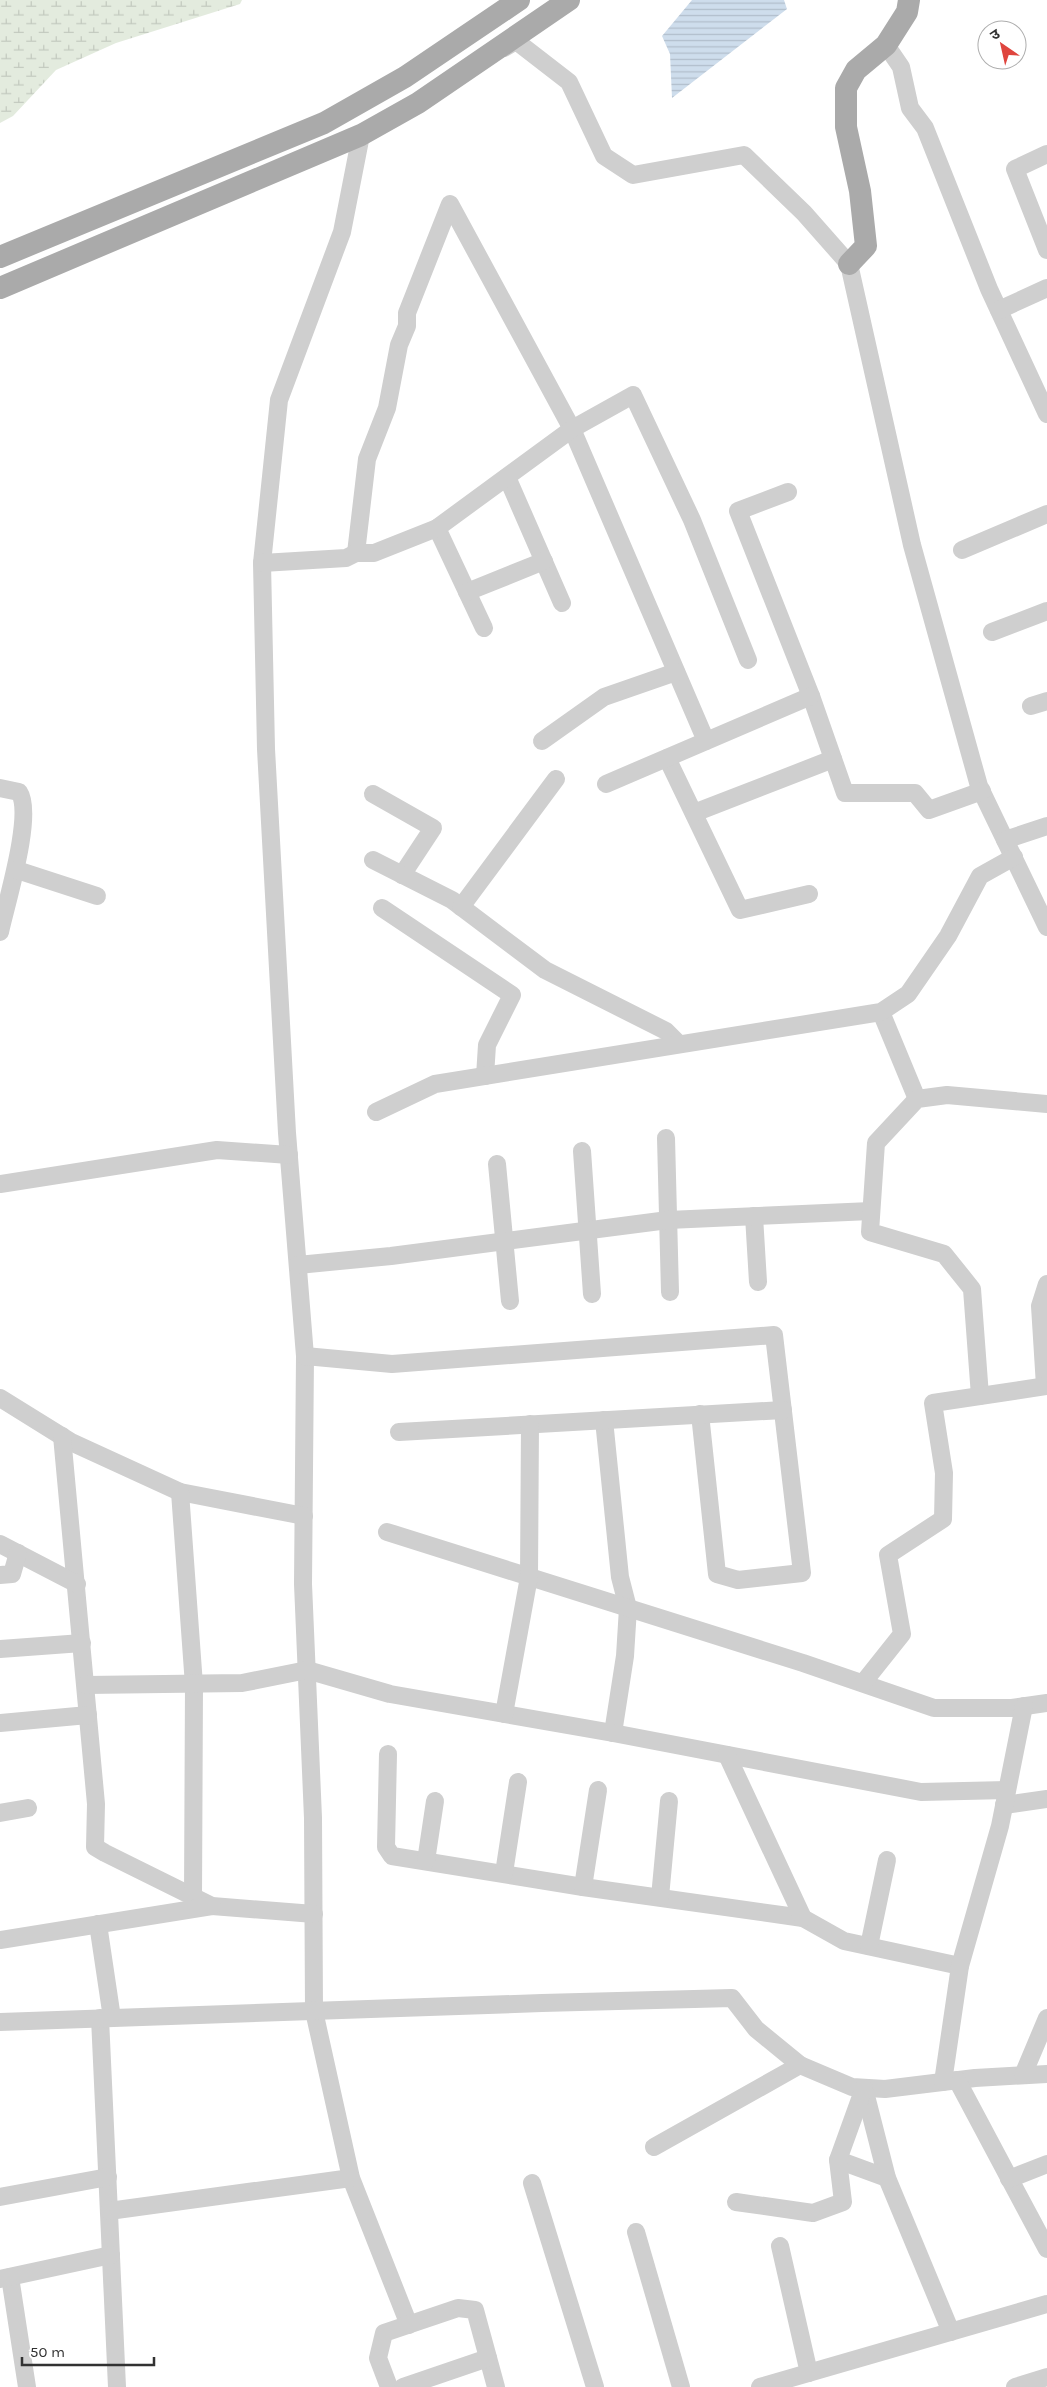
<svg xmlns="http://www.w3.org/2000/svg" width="1047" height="2387" font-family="Karla,'Noto Sans Devanagari',sans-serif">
<defs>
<pattern id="wetland-marsh" width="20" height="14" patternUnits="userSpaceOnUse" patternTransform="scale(1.25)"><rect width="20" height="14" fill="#e3ebde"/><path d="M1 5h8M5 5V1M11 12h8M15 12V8" fill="none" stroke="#c3cabf"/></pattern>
<pattern id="water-rules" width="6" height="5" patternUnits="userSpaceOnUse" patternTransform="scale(1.25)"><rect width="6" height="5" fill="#ceddec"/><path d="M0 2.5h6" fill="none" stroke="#b1becb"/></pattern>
</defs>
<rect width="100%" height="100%" fill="#fff"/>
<!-- wetland -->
<path fill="url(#wetland-marsh)" d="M0,0h242l-2,4 -124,39 -60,27 -43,46 -13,7z"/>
<!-- water -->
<path fill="url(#water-rules)" d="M692,0h92l3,9 -115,89 -2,-44 -8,-18z"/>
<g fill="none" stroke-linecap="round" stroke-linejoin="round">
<!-- minor -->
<g stroke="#cfcfcf" stroke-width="18">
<path d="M886,45l15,22 9,41 15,20 64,161 58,125"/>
<path d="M504,48l12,-7 53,41 35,74 29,19 111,-20 60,58 45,51 63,281 67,241 68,141"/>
<path d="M361,135l-19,97 -63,168 -17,163 4,186 21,384 18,223 -2,228 10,234 1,193 37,167 58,147"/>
<path d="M1047,154l-32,15 32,81"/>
<path d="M999,310l48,-22"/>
<path d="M507,477l55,126"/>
<path d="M788,492l-50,19 73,185 34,97h70l14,17 53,-19"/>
<path d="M437,528l47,100"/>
<path d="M962,550l85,-36"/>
<path d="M356,553l11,-94 20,-51 12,-63 8,-19v-13l43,-109 122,225 134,312"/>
<path d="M262,563l84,-5 10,-5h18l63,-25 135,-99 61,-34 59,125 56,140"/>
<path d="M467,592l77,-31"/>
<path d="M992,632l55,-21"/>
<path d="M1031,706l16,-5"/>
<path d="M542,741l62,-44 72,-25"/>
<path d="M667,758l73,152 69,-16"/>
<path d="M606,784l205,-88"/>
<path d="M0,788l19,4c15,22 -13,112 -19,140"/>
<path d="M373,794l60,34 -31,47"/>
<path d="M694,813l139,-54"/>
<path d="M1005,840l42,-14"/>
<path d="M373,860l79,40 93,70 121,61 13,13"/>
<path d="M17,870l80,26"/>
<path d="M461,907l95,-128"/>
<path d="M382,908l130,87 -25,50 -2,31"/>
<path d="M881,1012l36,87"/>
<path d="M376,1112l59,-28 446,-72 27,-18 40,-58 32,-60 34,-19"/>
<path d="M666,1138l4,154"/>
<path d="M582,1151l10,143"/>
<path d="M497,1164l13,137"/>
<path d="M0,1184l217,-34 72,5"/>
<path d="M754,1216l4,66"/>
<path d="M298,1265l93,-9 277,-36 203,-9"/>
<path d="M305,1356l87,8 382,-29 28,238 -64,7 -21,-6 -17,-160"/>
<path d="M1045,1386l-5,-80 7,-22"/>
<path d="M980,1396l-8,-107 -28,-35 -74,-22 6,-89 41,-44 30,-4 100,9"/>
<path d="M0,1398l71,44 109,50 124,24"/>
<path d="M604,1420l16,157 8,31 -3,48 -12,77"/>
<path d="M399,1432l384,-22"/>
<path d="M62,1436l34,368 -1,43 10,6 107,53 102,8"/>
<path d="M180,1492l14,193 -1,212"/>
<path d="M387,1532l416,131 131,45h78l35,-5"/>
<path d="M0,1544l77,40"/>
<path d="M0,1575l12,-1 6,-21"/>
<path d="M0,1649l82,-6"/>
<path d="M863,1683l39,-49 -14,-79 55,-36 1,-46 -11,-70 114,-17"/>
<path d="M86,1685l156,-2 65,-13 83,24 223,39 308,59 86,-2"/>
<path d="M504,1714l25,-137 1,-153"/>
<path d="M0,1723l88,-8"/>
<path d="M388,1754l-2,93 6,9 191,31 220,31 41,23 116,25"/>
<path d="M727,1755l76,163"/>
<path d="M1004,1805l43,-6"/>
<path d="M0,1813l28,-5"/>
<path d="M426,1861l9,-60"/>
<path d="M504,1873l14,-91"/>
<path d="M583,1887l15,-97"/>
<path d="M660,1897l9,-96"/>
<path d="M98,1924l14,94"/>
<path d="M0,1940l212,-34"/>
<path d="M869,1946l18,-86"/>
<path d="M100,2018l17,369"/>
<path d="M0,2022l542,-19 190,-5 24,31 44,36 52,22 33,2 90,-11 72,-4"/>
<path d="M1023,2075l24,-57"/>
<path d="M957,2080l90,169"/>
<path d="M943,2082l17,-116 40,-140 24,-120"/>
<path d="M864,2088l23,90 64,154"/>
<path d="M654,2147l146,-82"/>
<path d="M838,2160l49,18"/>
<path d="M1009,2179l38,-15"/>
<path d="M532,2183l63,204"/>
<path d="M0,2197l108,-20"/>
<path d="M736,2202l77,11 30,-11 -5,-42 26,-72"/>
<path d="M109,2211l242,-33"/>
<path d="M636,2232l45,155"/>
<path d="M780,2246l29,127"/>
<path d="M10,2277l17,110"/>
<path d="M0,2279l111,-24"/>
<path d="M389,2387l-11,-29 6,-25 74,-25 17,2 21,77"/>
<path d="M403,2387l85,-29"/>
<path d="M760,2387l287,-83"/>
<path d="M1015,2387l32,-10"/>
</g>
<!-- major -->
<g stroke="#aaa" stroke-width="22">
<path d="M0,257l324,-134 81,-46 114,-77"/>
<path d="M849,264l17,-18 -6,-55 -14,-64v-39l10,-18 30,-25 21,-33 2,-12"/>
<path d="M0,288l361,-153 57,-32 151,-103"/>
</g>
</g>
<!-- north arrow -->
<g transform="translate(1002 45) rotate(326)"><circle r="24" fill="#ffffff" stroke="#adadad"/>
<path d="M0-4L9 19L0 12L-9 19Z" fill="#df453e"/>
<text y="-8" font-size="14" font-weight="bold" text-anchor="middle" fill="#323232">उ</text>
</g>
<!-- scale -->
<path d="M22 2357v8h132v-8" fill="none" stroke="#323232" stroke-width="2.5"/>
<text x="30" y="2357" font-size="15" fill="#323232" stroke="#ffffff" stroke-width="4" paint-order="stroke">50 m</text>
</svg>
